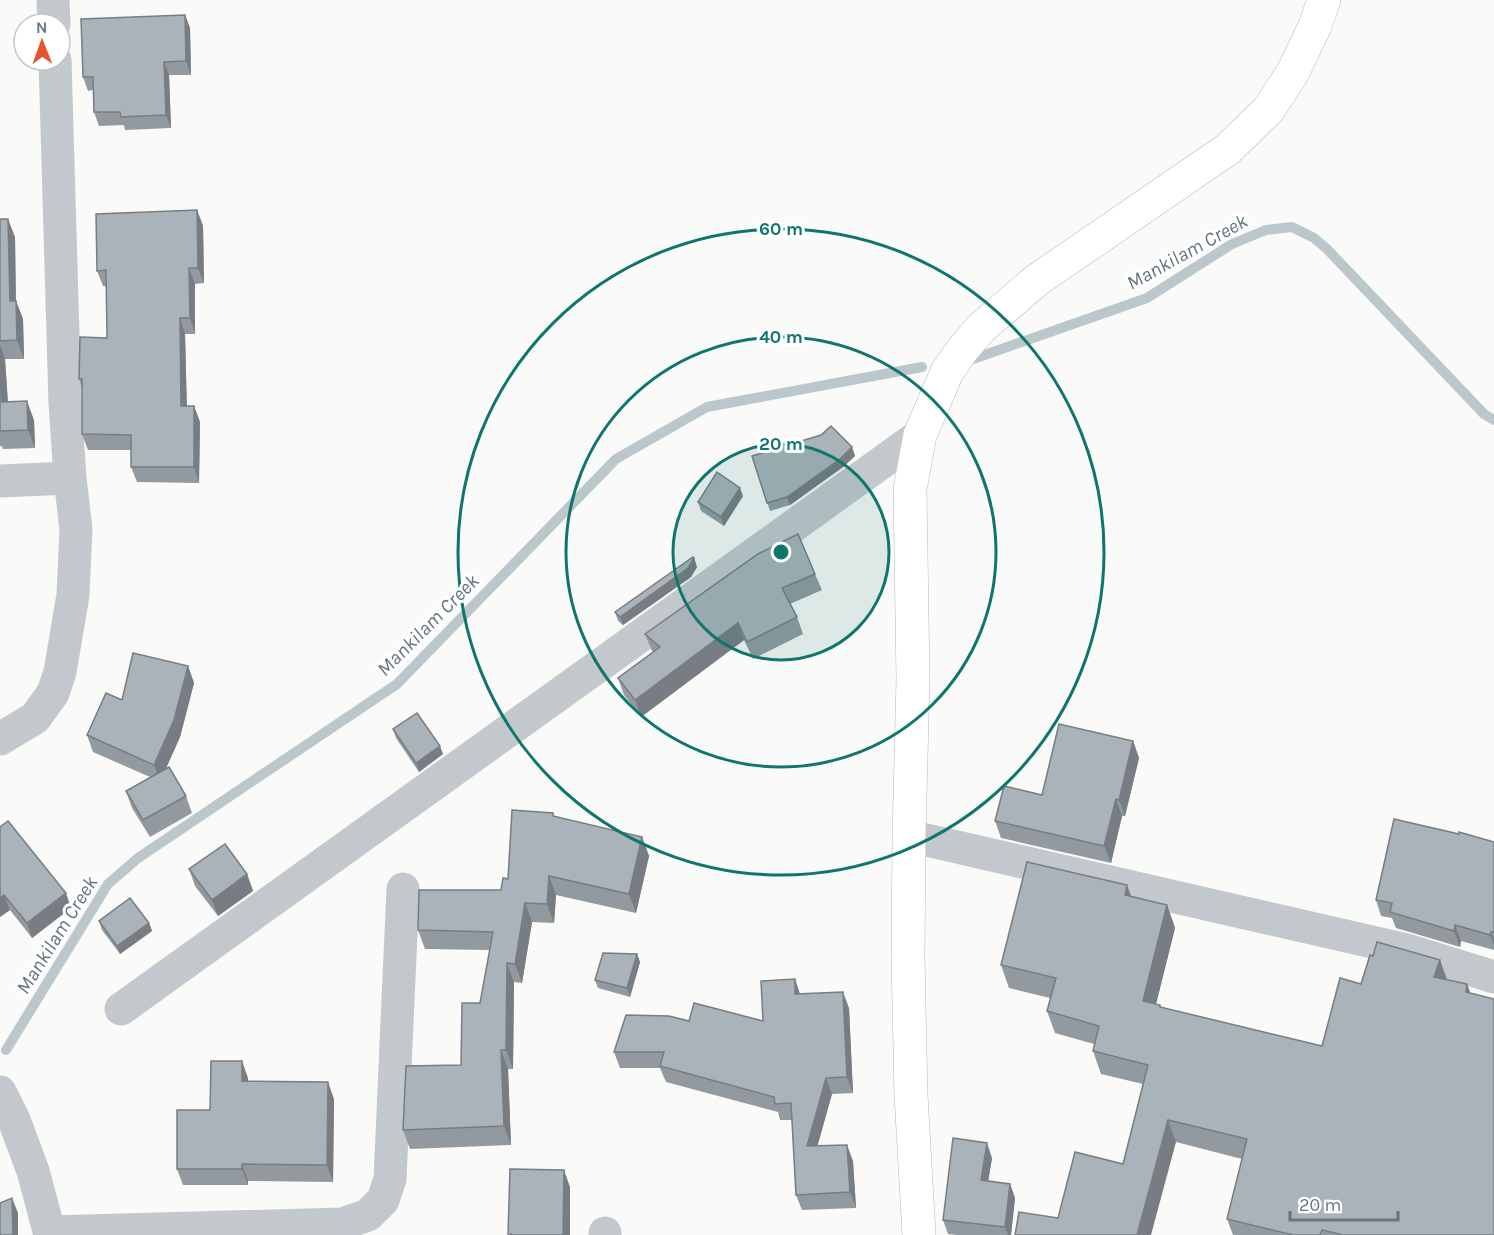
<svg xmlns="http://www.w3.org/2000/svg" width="1494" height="1235" font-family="Karla,sans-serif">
<rect width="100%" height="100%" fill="#fafaf8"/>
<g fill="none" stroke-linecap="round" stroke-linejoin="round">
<!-- stream -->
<g stroke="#bbc7cb" stroke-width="10">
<path d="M973,359l174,-61 85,-54 34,-14 26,-3 22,11 13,11 157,165 10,6"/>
<path d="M6,1050l102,-166 30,-26 259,-174 219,-225 91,-52 215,-40"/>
</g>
<!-- secondary casing -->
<g stroke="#b3babf" stroke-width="34">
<path id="secondary" d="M919,1235l-8,-140 -3,-138 1,-121 4,-157 -3,-190 10,-54 27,-63 16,-23 18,-21 56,-48 191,-131 41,-40 24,-37 22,-46 9,-26"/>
</g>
<!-- street -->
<g stroke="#c3c8cc" stroke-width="33">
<path d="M53,0l1,24"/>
<path d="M0,481l70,-3"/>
<path d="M0,739l35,-21 18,-25 7,-21 13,-77 3,-66 -6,-51 -5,-75 -10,-343"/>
<path d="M909,836l498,114 87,27"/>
<path d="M121,1009l799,-574"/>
<path d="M0,1092l14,28 19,51 17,64"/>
<path d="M50,1232l292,-8 26,-9 15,-15 7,-21 13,-290"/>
<path d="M605,1233v2"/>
</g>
<!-- secondary -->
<use href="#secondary" stroke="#fff" stroke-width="33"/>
</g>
<!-- wall -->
<g fill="#929a9f">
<path d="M185,15l5,13 1,47h-22l2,53 -46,2 -1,-5 -25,1 -5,-14 -1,-22 -5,1 -5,-14z"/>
<path d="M197,210l6,16 1,57 -9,1v50h-10l2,72h7l6,16 -1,61 -62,-1 -6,-15v-17h-43l-6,-16v-46l-3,-9 28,-41v-52h-4l-6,-15z"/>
<path d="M0,219l15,18 1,64 7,18 1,40h-19l3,43 26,18 1,28 -32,1 -1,-3h-2z"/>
<path d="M852,447l3,9 -12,11 -53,38 -20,6 -18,-55z"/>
<path d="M743,496l-19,30 -23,-15 -3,-9z"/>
<path d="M694,558l3,9 -6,10 -68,48 -5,-4 -3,-9z"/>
<path d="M815,574l7,16 -32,14 7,13 6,17 -50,25 -9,-19 -103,77 -17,-22 -6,-17 35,-26 -1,-1 -7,-17z"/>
<path d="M188,666l6,17 -14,54 -14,31 20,28 6,17 -42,24 -18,-29 -6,-17 24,-14 -57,-25 -6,-17 35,-35z"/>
<path d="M393,729l50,25 -24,18 -23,-34z"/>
<path d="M1133,741l6,17 -14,58h-3l-11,47 -110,-25 -6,-17 47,-26z"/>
<path d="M553,813l1,3 88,21 7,19 -13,57 -80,-18 -2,28 -22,-1 -10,61 -8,-1 -1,87h-5l3,76 -101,4 -7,-19 58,-65 19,-62 10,-53 -65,-1 -7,-19 83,-40z"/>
<path d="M0,827l71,81 -39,30 -22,-28 -10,7z"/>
<path d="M1494,842v108l-33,-9 -1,6 -64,-19 -4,-10 -11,-2 -5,-16z"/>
<path d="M189,869l58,5 6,17 -35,25 -23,-30z"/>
<path d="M1131,896l36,9 8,23 -19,76 5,3 161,39 39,-62 86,-4 20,4 3,9 24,242h-261l-6,-16 15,-60 -66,-17 -118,76 65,-54 20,-80 -42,-10 -8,-23 1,-7 -39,-11 -8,-22 3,-13 -41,-10 -8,-23z"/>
<path d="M99,921l50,2 3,8 -32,23 -18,-24z"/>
<path d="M637,954l3,8 -10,35 -32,-9 -3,-8z"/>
<path d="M795,979l5,15 49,14 4,85 -21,1 -15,52 36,15 3,47 -54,2 -6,-15 -4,-75h-12l-2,-8 -112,-30 -6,-14h-40l-6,-16 75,-31h74z"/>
<path d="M248,1078v3l86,18 -1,83 -85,-1v4h-65l-6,-16 33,-59z"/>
<path d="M992,1158l-4,23 22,3 5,14 -4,37h-54l-9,-1 -5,-14z"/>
</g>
<!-- shaded-wall -->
<g fill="#777d82">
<path d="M185,15l5,13 1,47 -5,-14z"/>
<path d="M164,62l5,13 2,53 -5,-13z"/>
<path d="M197,210l6,16 1,57 -6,-15z"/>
<path d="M8,219l7,18 1,82 -6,-18z"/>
<path d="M189,268l6,16v50l-5,-16z"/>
<path d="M16,301l7,18 1,40 -7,-19z"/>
<path d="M180,318l5,16 2,87 -6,-15z"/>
<path d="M0,345l5,14 4,62 -7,-19 -2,-36z"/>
<path d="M27,401l7,19 1,28 -7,-18z"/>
<path d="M194,406l6,16 -1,61 -5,-16z"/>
<path d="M852,447l3,9 -12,11 -53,38 -3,-8z"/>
<path d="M740,488l3,8 -19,30 -3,-9z"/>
<path d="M694,558l3,9 -6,10 -68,48 -3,-8z"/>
<path d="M738,623l6,17 -103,77 -6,-17z"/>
<path d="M188,666l6,17 -14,54 -20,45 -6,-17z"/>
<path d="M1133,741l6,17 -14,58 -6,-16z"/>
<path d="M440,746l3,8 -24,18 -3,-9z"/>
<path d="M1116,799l6,17 -11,47 -7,-17z"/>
<path d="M642,837l7,19 -13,57 -7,-19z"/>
<path d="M247,874l6,17 -35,25 -6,-16z"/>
<path d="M549,876l7,19 -2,28 -7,-19z"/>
<path d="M1127,885l8,22 -10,-12z"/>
<path d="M66,893l5,15 -39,30 -5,-15z"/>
<path d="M4,895l6,15 -10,7v-19z"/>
<path d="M525,903l7,19 -10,61 -7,-19z"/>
<path d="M1167,905l8,23 -24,96 -8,-23z"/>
<path d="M149,923l3,8 -32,23 -3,-8z"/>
<path d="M1455,925l6,16 -1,6 -6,-16z"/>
<path d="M1491,932l3,7v6l-4,-10z"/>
<path d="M637,954l3,8 -10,35 -3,-9z"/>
<path d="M1440,960l8,22 -14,-5z"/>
<path d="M507,963l7,19 -1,87 -7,-19z"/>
<path d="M795,979l5,16 -5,-1z"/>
<path d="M1467,984l8,22 -9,-14z"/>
<path d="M843,992l6,16 4,85 -6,-16z"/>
<path d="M501,1050l7,19 3,76 -7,-19z"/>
<path d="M242,1061l6,17v20l-6,-17z"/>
<path d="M826,1078l6,16 -19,68 -6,-16z"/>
<path d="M328,1082l6,17 -1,83 -6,-17z"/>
<path d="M1168,1120l8,22 -25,93h-14z"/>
<path d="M987,1143l5,15 -6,36 -5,-14z"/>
<path d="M847,1145l6,16 3,47 -6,-16z"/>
<path d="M242,1164l6,17v4l-6,-16z"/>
<path d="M564,1170l6,17v48h-7z"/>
<path d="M1010,1184l5,14 -4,37h-3l-3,-8z"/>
<path d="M12,1198l6,15v22h-5z"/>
</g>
<!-- building -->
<g fill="#aab3b9" stroke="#777d82" stroke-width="1.5">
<path d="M185,15l1,46 -22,1 2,53 -45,2 -1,-5h-26l-1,-35h-10l-2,-58z"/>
<path d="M197,210l1,58h-9l1,50h-10l1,88h13v61h-63v-32l-49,-1v-55h-3l1,-42 27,1 -1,-68 -9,1 -1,-57z"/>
<path d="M0,219h8l2,82h6l1,39 -17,1z"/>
<path d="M0,366l2,36 25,-1 1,29 -28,1z"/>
<path d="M831,426l21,21 -12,12 -53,38 -20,6 -15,-47 69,-21z"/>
<path d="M717,472l23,16 -19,29 -23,-15z"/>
<path d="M798,534l17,40 -33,14 15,29 -50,25 -9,-19 -103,77 -17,-22 42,-31 -15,-13 113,-80z"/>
<path d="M693,557l1,1 -6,10 -68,49 -5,-5z"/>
<path d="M133,653l55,13 -14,54 -20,45 -67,-30 19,-42 16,7z"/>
<path d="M417,713l23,33 -24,17 -23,-34z"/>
<path d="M1059,724l74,17 -14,59 -3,-1 -12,47 -109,-25 9,-35 38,9z"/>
<path d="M169,767l17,29 -43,24 -17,-29z"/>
<path d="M512,810l41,3v3l89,21 -13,57 -80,-18 -2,28 -22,-1 -10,61 -8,-1 -1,87h-5l3,76 -101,4 3,-64 55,-1 1,-62h18l13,-71 -75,-2 1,-40h82l2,-12 5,1z"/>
<path d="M1394,819l65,15v-2l35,10v90h-3l-1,3 -35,-10 -1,6 -64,-19 2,-9 -16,-3z"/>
<path d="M8,821l58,72 -39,30 -23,-28 -4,3v-71z"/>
<path d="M225,844l22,30 -35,26 -23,-31z"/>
<path d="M1027,862l100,23 -2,10 42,10 -24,96 17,4v2l162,39 18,-68 21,6 9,-29 3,1 4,-14 63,18 -6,17 33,7 -1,8 28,7v236h-151l-21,-5 -2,5h-27l-66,-16 20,-80 -79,-19 -31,115h-122l4,-23 39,6 17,-66 48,12 25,-99 -55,-14 6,-25 -52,-15 9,-33 -55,-13z"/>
<path d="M130,898l19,25 -32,23 -18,-25z"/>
<path d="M603,953l34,1 -10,34 -32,-8z"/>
<path d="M795,979v15l48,-2 4,85 -21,1 -19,68 40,-1 3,47 -54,3 -5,-92 -16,1 -1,-7 -114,-31 4,-14h-50l12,-37 43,1 20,5 5,-18 69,18 -2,-40z"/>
<path d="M211,1061h31v20l86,1 -1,83 -85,-1v5h-65v-59h33z"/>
<path d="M953,1138l34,5 -6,37 29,4 -5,43 -62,-7z"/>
<path d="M510,1169l54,1 -1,65h-52v-1h-3z"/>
<path d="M12,1198l1,37h-13v-32z"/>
</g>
<!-- distance rings -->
<circle cx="781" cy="552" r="108" fill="#0f766e" fill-opacity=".12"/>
<g fill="none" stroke="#0f766e" stroke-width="3">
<circle cx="781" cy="552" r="108"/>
<circle cx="781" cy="552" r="215"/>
<circle cx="781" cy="552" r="323"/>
</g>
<g text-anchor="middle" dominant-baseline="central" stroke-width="6" stroke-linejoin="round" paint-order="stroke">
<!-- water labels -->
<g font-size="20" font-style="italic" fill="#60757c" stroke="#fff">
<text transform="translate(1187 252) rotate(-29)">Mankilam Creek</text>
<text transform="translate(428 625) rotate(-45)">Mankilam Creek</text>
<text transform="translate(57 935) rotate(-58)">Mankilam Creek</text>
</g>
</g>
<circle cx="781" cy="552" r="9" fill="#0f766e" stroke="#fff" stroke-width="3"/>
<g font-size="18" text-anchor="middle" font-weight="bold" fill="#0f766e" stroke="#fff" stroke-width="6" stroke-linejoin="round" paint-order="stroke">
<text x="781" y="235">60 m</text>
<text x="781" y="343">40 m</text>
<text x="781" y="450">20 m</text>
</g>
<!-- north arrow -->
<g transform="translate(42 42) rotate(359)"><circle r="28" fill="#ffffff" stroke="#c1c8cd" stroke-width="1.5"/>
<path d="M0-4.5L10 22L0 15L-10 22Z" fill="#e4572e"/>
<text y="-9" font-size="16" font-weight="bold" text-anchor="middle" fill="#657683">N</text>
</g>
<!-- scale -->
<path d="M1290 1211v9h108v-9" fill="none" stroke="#657683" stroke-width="3"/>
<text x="1299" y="1211" font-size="18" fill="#657683" stroke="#ffffff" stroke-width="4.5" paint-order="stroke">20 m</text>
</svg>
